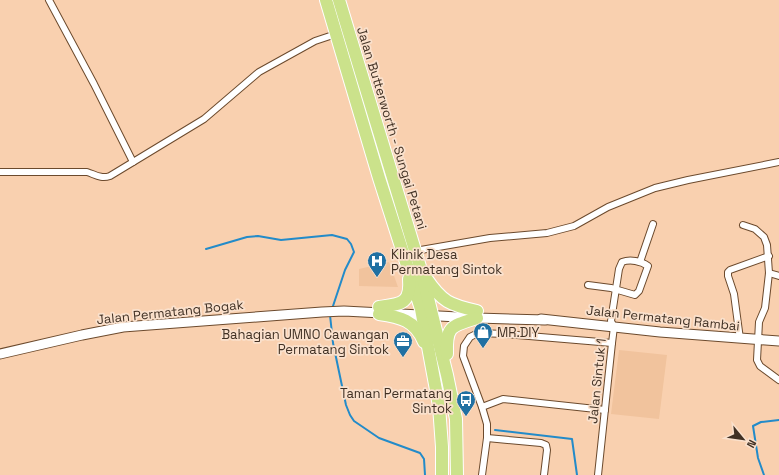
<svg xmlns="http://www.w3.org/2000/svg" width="779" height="475" font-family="'Space Grotesk',sans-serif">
<rect width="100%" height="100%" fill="#f9d0af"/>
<!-- built -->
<g fill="#f1c39d">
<path d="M389,262l9,25 -39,-1v-17z"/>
<path d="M619,350l48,5 -8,64 -48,-5z"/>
</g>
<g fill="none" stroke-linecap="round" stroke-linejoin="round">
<!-- stream -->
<g stroke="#238bc9" stroke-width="2">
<path d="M206,249l41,-12 11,-1 23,4 51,-5 15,4 4,5 3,8 -9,18 -13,39"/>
<path d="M330,315l3,28 13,62 4,10 4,6 25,17 41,15 4,6 1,16"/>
<path d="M495,430l77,9 5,36"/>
<path d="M764,475l-6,-17 -5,-32 8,-4 18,-2"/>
</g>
<!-- street casing -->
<g stroke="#6c4a2d" stroke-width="8">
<g id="street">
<path d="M49,0l45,84 39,78"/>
<path d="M0,172h87c9,3 14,7 23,4l94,-57 55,-47 56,-31 21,-7"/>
<path d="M743,225l12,4 9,8 3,8 2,28 -4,35 -6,14 -2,38 3,6 19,14"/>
<path d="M415,251l75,-13 57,-5 27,-7 34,-19 47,-19 33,-8 91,-18"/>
<path d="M640,262l13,-38"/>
<path d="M769,273l10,3"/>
<path d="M588,285l23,3 24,7 4,-4 9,-25c-7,-5 -18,-7 -26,-4l-3,7 -8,52 3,6 -2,16 -14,132"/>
<path d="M740,339l-6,-45 -6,-18v-4l2,-2 39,-14"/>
<path d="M482,407l21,-8 102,11"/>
<path d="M487,438l54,5 5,2 1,5 -3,25"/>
<path d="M482,475l5,-37v-14l-5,-17 -19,-51 1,-10 6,-9 8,-4 27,1 107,9"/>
</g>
</g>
<!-- secondary casing -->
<g stroke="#6c4a2d" stroke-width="11">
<g id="secondary">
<path d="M541,319l119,13 119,9"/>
<path d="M0,354l82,-19 41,-8 199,-15 22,-1 133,7 68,2"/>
</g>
</g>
<!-- highway casing -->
<g stroke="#fff" stroke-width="14">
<g id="highway">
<path d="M326,0l53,178 42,131 18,97 3,41v28"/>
<path d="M339,0l82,270 26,105 9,44 1,56"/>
<path d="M426,278c16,24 24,27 51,33"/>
<path d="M379,307c22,-3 32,-3 30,-28"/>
<path d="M379,314c21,3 36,6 45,28"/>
<path d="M447,354c-1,-28 4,-28 30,-36"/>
</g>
</g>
<!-- street -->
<use href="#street" stroke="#fff" stroke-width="6"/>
<!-- secondary -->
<use href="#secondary" stroke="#fff" stroke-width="9"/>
<!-- highway -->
<use href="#highway" stroke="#cbe28b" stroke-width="12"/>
</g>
<!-- icons -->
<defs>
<g id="hospital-pin" transform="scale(1)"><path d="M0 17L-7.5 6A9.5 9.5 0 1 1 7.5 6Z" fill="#2070a2" stroke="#fae1cd"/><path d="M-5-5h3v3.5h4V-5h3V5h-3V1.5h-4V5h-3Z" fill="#fff"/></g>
<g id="shop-pin" transform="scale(1)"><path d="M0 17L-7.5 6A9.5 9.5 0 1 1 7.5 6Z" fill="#2070a2" stroke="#fae1cd"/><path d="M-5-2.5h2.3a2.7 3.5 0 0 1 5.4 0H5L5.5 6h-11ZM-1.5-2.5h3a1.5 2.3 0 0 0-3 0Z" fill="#fff"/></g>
<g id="office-pin" transform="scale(1)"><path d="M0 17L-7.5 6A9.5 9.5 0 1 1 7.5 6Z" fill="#2070a2" stroke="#fae1cd"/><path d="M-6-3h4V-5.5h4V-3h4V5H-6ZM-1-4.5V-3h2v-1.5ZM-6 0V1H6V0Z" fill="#fff"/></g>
<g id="bus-pin" transform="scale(1)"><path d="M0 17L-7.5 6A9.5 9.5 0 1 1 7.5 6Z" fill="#2070a2" stroke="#fae1cd"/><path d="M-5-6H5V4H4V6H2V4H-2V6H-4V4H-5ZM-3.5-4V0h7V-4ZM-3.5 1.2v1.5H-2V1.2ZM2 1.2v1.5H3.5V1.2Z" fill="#fff"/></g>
</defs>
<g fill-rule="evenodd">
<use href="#hospital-pin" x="377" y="261"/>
<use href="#shop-pin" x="483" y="332"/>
<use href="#office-pin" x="403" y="341"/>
<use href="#bus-pin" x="466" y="400"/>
</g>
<g text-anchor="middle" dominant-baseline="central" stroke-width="3.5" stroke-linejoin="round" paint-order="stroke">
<!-- street labels -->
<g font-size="13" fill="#413124" stroke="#fae1cd">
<text transform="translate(392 128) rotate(73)">Jalan Butterworth - Sungai Petani</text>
<text transform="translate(170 312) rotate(-6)">Jalan Permatang Bogak</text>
<text transform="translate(663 318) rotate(6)">Jalan Permatang Rambai</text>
<text transform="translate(597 381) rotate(-84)">Jalan Sintuk 1</text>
</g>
<!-- poi labels -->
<g font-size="13" fill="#413124" stroke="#fae1cd" text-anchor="start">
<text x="391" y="254">Klinik Desa<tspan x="391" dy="15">Permatang Sintok</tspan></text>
<text x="497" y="332">MR.DIY</text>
<text x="389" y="334" text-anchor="end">Bahagian UMNO Cawangan<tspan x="389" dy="15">Permatang Sintok</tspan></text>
<text x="452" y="393" text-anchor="end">Taman Permatang<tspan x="452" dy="15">Sintok</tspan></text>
</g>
</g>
<!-- north arrow -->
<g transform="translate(743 439) rotate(119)" stroke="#fae1cd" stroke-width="3" paint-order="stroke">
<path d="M0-3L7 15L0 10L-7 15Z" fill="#413124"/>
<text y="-6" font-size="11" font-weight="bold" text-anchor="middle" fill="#413124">N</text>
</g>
</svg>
